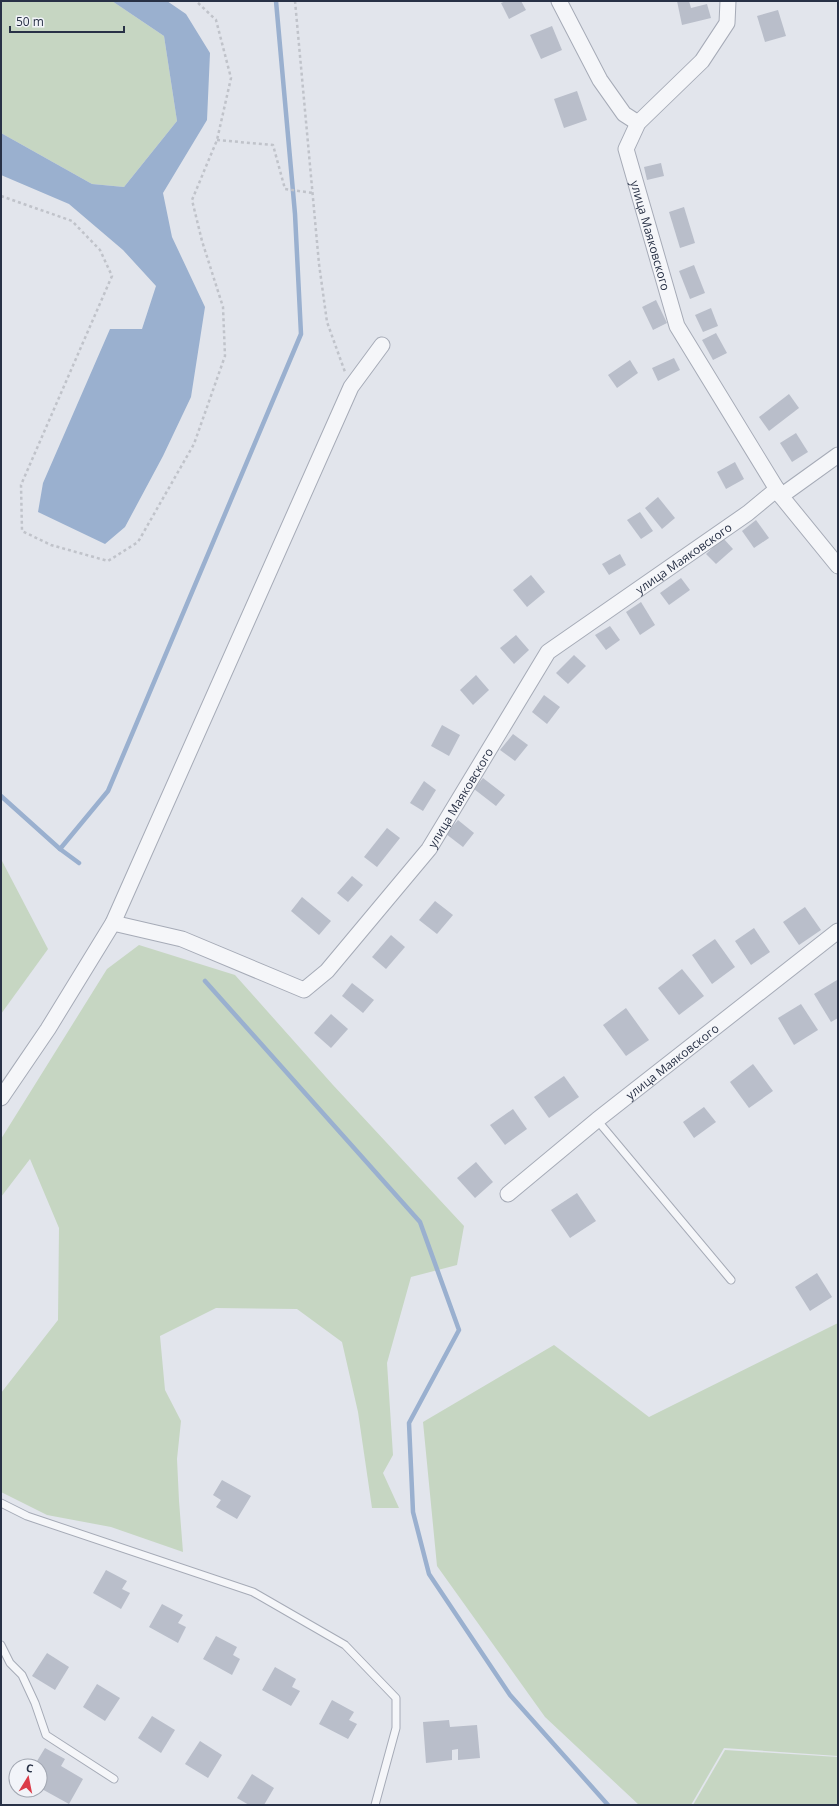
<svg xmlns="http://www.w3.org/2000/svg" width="839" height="1806" font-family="'Open Sans',sans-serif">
<rect width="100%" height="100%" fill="#e2e5ec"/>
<!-- green -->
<g fill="#c6d6c2">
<path d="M1,1h111l52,35 13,85 -53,66 -32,-3 -91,-51z"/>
<path d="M1,859l47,90 -47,65z"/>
<path d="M139,945l96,30 98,110 131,141 -7,39 -46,12 -24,86 6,92 -10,18 16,35h-27l-14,-96 -16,-70 -45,-33 -81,-1 -56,28 5,54 16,31 -4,38 2,42 4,51 -72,-25 -64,-12 -46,-23v-99l57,-73 1,-92 -29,-69 -29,38v-58l106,-170z"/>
<path d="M838,1323v433l-114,-8 -33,57h-52l-94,-88 -108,-151 -14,-144 131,-77 95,72z"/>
<path d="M725,1750l113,7v48h-145z"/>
</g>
<!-- water -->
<path fill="#9ab0cf" d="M112,1h55l19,13 24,39 -3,67 -44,73 9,44 33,70 -14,90 -28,59 -38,71 -20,17 -67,-32 5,-29 67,-154h32l14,-43 -33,-36 -54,-46 -68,-29v-42l91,51 32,3 53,-66 -13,-85z"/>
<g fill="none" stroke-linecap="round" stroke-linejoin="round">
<!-- stream -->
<g stroke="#9ab0cf" stroke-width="4.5">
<path d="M1,796l59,53 19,14"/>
<path d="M60,849l48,-58 193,-457 -6,-120 -19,-213"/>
<path d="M205,981l215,241 39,108 -50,93 4,89 16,62 81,121 98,110"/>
</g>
</g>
<!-- building -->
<g fill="#b9beca">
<path d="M506,1h15l5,9 -17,9 -8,-16z"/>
<path d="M677,1h12l2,7 16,-4 4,14 -29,7z"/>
<path d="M778,10l8,26 -21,6 -8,-26z"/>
<path d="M552,26l10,24 -21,9 -11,-24z"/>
<path d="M577,91l10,29 -23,8 -10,-29z"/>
<path d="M661,163l3,13 -17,4 -3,-13z"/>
<path d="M684,207l11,36 -15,5 -11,-36z"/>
<path d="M694,265l11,28 -15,6 -11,-28z"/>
<path d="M656,300l11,23 -14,7 -11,-23z"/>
<path d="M711,308l7,18 -15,6 -8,-17z"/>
<path d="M716,333l11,20 -14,7 -11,-20z"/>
<path d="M674,358l6,12 -22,11 -6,-13z"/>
<path d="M630,360l8,13 -21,15 -9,-13z"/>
<path d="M789,394l10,14 -30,23 -10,-14z"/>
<path d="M796,433l12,19 -16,10 -12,-19z"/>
<path d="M735,462l9,17 -18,10 -9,-17z"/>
<path d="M658,497l17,21 -13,11 -17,-21z"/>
<path d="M640,512l13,19 -12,8 -14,-19z"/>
<path d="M756,520l13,18 -15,10 -12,-17z"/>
<path d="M723,538l10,11 -17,15 -10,-10z"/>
<path d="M620,554l6,11 -17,10 -7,-11z"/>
<path d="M531,575l14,17 -18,15 -14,-17z"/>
<path d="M681,578l9,12 -21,15 -9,-12z"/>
<path d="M641,602l14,23 -15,10 -14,-23z"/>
<path d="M610,626l10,14 -14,10 -11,-15z"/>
<path d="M516,635l13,15 -15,14 -14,-16z"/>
<path d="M574,655l12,11 -18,18 -12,-11z"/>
<path d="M476,675l13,15 -16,15 -13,-15z"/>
<path d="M544,695l16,12 -13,17 -15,-12z"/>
<path d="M442,725l18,10 -11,21 -18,-10z"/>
<path d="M513,734l15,11 -13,16 -15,-11z"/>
<path d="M483,778l22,17 -9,11 -22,-17z"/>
<path d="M424,781l12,9 -13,21 -13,-8z"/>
<path d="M458,820l16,13 -11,14 -17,-13z"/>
<path d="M387,828l13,10 -23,29 -13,-10z"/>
<path d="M352,876l11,9 -15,17 -11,-9z"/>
<path d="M302,897l29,24 -12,14 -28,-24z"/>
<path d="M435,901l18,14 -16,19 -18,-14z"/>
<path d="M805,907l16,23 -22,15 -16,-23z"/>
<path d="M754,928l16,24 -19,13 -16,-24z"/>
<path d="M391,935l14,12 -19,22 -14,-12z"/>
<path d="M715,939l20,28 -23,17 -20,-29z"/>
<path d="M682,969l22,27 -25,19 -21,-27z"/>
<path d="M837,980l1,2v36l-7,4 -17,-28z"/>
<path d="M352,983l22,17 -11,13 -21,-17z"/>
<path d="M801,1004l17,26 -24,15 -16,-27z"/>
<path d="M626,1008l23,32 -23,16 -23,-31z"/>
<path d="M331,1014l17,15 -17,19 -17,-15z"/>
<path d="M753,1064l20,27 -24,17 -19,-26z"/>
<path d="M564,1076l15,21 -30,21 -15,-21z"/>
<path d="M704,1107l12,15 -22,16 -11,-16z"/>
<path d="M513,1109l14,20 -22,16 -15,-20z"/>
<path d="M476,1162l17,20 -18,16 -18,-20z"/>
<path d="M577,1193l19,28 -26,17 -19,-28z"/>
<path d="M817,1273l15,24 -22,14 -15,-24z"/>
<path d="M222,1480l29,16 -14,23 -21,-12 5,-7 -8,-5z"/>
<path d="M106,1570l21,11 -5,8 8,4 -9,16 -28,-16z"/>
<path d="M162,1604l21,11 -5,8 8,4 -8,16 -29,-16z"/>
<path d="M216,1636l21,11 -4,8 7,4 -8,16 -29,-16z"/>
<path d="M47,1653l22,14 -14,23 -23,-14z"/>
<path d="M275,1667l21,12 -4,8 8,4 -9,15 -29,-16z"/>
<path d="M97,1684l23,14 -15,23 -22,-14z"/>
<path d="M332,1700l22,12 -5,8 8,4 -9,15 -29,-15z"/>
<path d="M152,1716l23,14 -14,23 -23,-15z"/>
<path d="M449,1720l1,7 27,-2 3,33 -22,2v-11l-6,1v10l-26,3 -3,-41z"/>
<path d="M200,1741l22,14 -14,23 -23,-14z"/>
<path d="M45,1748l20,11 -4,7 22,13 -14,25 -29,-16v-22h-6z"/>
<path d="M252,1774l22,14 -10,17h-15l-12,-7z"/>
</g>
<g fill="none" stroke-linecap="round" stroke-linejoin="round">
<!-- lane casing -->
<g stroke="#a6abb7" stroke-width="9">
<g id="lane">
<path d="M597,1120l134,160"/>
<path d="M1,1503l26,13 226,76 92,53 51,53v30l-21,77"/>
<path d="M1,1645l9,18 12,12 13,28 11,32 68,44"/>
</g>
</g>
<!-- street casing -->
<g stroke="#a6abb7" stroke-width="17">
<g id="street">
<path d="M559,1l41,79 24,34 14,9"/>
<path id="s1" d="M728,1l-1,22 -25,38 -64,62 -12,26 51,177 104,170 57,70"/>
<path d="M781,496l57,-41"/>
<path id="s2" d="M113,923l69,16 122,51 23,-19 102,-122 119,-197 200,-139 29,-24"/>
<path d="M1,1098l47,-69 65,-106 238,-536 31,-42"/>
<path id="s3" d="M508,1194l89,-74 241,-189"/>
</g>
</g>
<!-- path -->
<g stroke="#c0c3ca" stroke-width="2.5" stroke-dasharray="3 3" stroke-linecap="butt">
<path d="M295,1l24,263 8,58 18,50"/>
<path d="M217,140l56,5 12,44 28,4"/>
<path d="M1,196l71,25 28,29 12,26 -91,209 1,46 29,14 57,16 30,-19 56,-98 31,-88 -2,-49 -21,-66 -10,-41 25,-60 14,-62 -15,-58 -20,-19"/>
</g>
<!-- lane -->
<use href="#lane" stroke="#f5f6f9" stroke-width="7"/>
<!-- street -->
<use href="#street" stroke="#f5f6f9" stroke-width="15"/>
</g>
<g text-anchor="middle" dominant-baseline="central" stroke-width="4" stroke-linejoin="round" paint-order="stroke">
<!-- street labels -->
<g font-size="12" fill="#283146" stroke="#f2f4f9">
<text stroke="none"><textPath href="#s1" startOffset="275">улица Маяковского</textPath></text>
<text stroke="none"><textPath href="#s2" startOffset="787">улица Маяковского</textPath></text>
<text stroke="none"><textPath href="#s2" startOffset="452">улица Маяковского</textPath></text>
<text stroke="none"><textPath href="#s3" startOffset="211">улица Маяковского</textPath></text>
</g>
</g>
<!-- border -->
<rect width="839" height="1806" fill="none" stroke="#283146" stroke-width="4"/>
<!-- north arrow -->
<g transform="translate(28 1778) rotate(10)"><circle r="19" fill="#f2f4f9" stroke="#a1a6b1"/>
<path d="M0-3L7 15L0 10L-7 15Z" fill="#dc3c49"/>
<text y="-6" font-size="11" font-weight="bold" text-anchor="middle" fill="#283146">С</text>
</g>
<!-- scale -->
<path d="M10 26v6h114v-6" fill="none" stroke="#283146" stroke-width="2"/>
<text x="16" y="26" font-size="12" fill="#283146" stroke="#f2f4f9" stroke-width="3" paint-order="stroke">50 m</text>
</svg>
